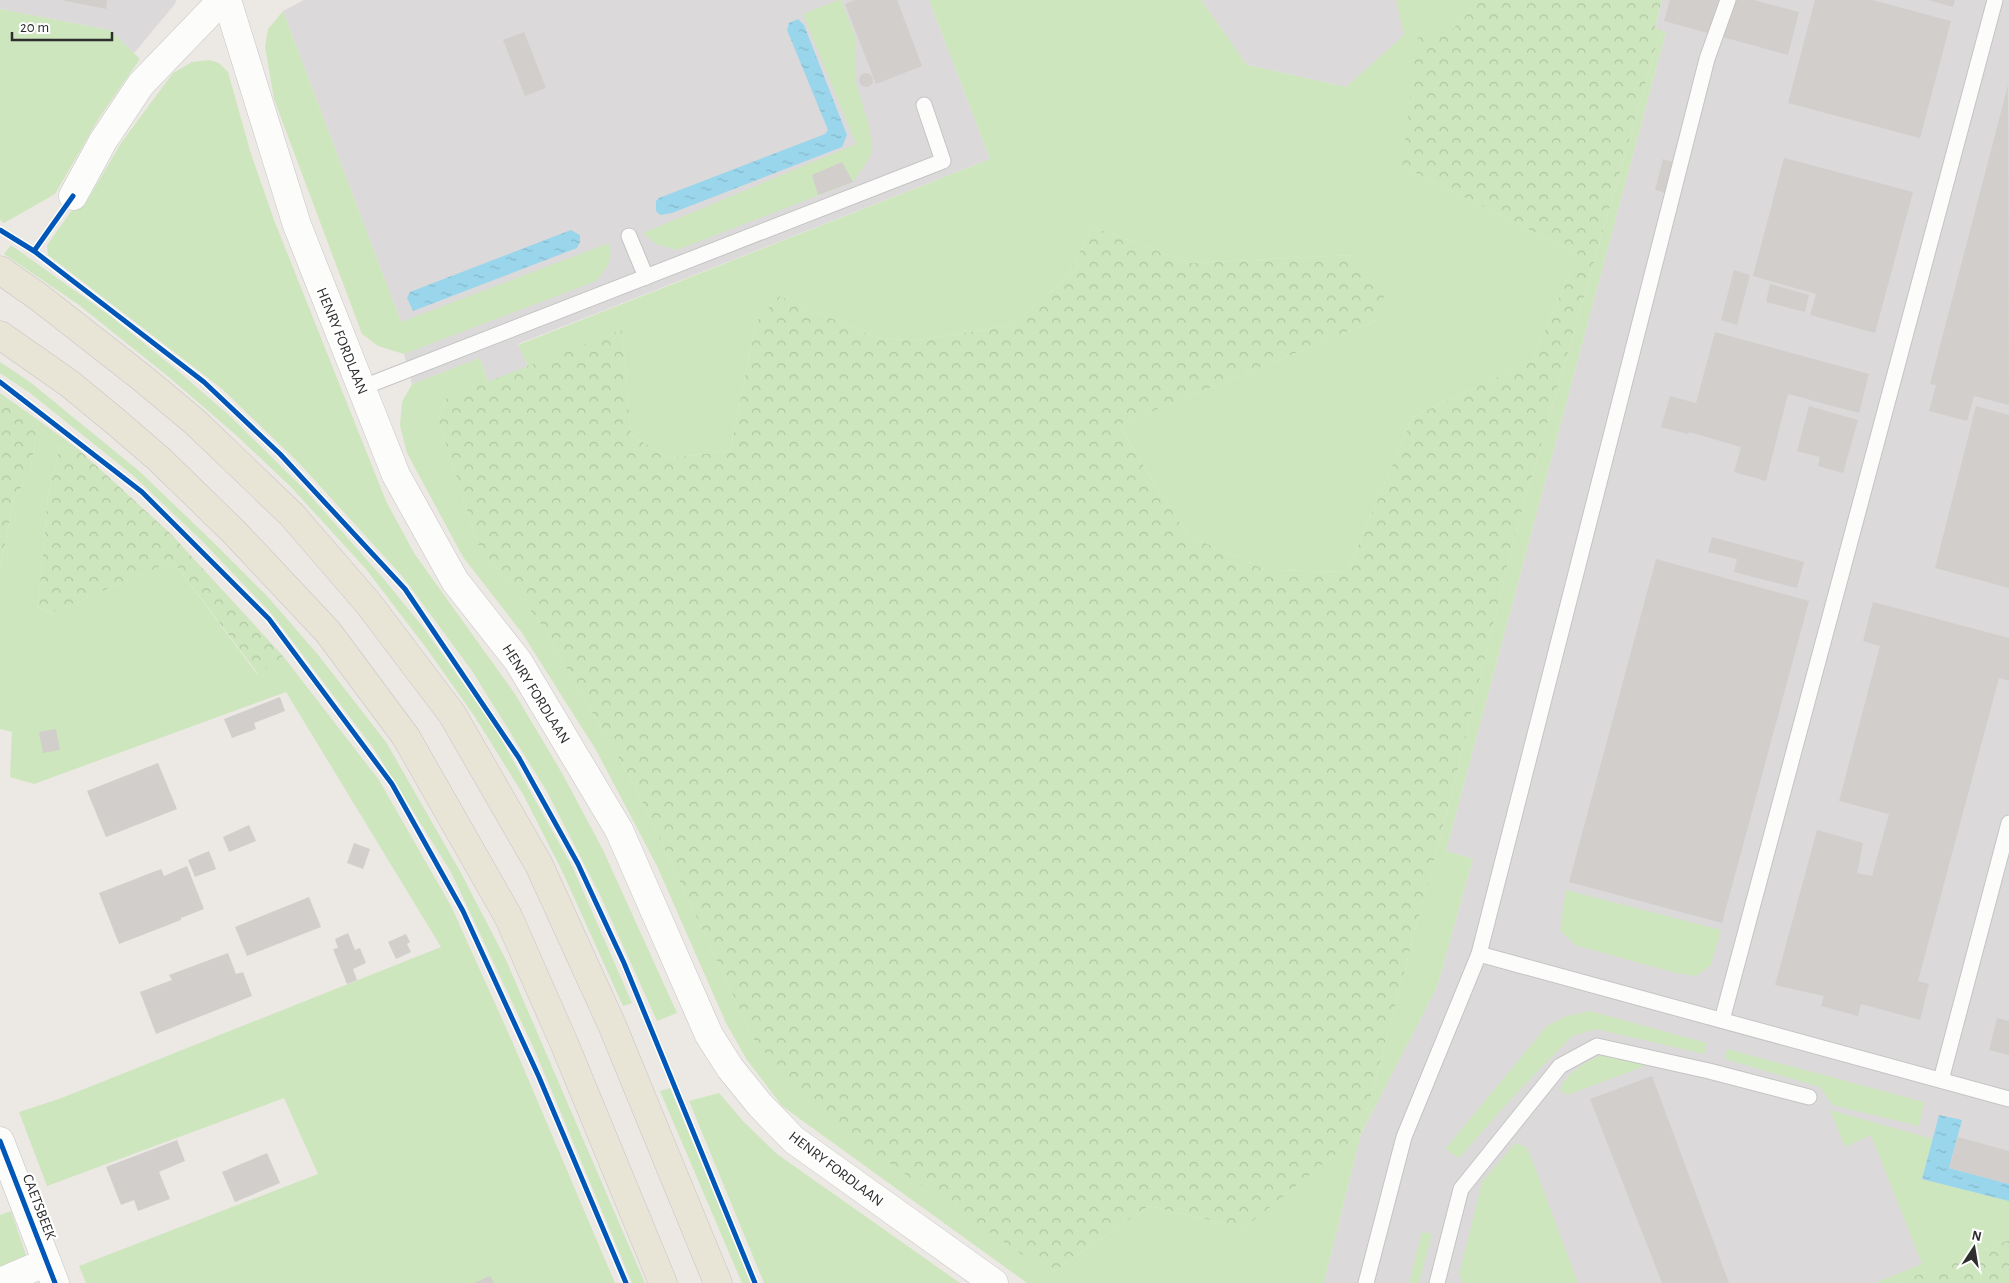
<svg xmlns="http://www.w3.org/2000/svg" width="2009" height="1283" font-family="'Alegreya Sans',sans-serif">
<defs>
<pattern id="forest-crowns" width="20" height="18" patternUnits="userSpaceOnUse" patternTransform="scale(1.25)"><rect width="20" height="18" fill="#cee6be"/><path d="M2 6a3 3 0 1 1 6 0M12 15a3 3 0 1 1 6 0" fill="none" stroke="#b1c6a4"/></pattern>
<pattern id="water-ripples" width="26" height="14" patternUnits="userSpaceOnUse" patternTransform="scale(1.25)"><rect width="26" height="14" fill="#99d6ec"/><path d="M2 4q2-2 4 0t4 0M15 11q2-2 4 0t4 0" fill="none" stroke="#84b8cb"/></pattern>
</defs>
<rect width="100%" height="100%" fill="#ece8e4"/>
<!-- industrial -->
<g fill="#dcd9db">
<path d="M0,0h176l-1,4 -41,49 -24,-23 -110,-21z"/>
<path d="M304,0h625l61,159 -472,185 10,23 -40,15 -8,-24 -68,26 -8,-30 -3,-32 -118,-311z"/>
<path d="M1201,0h195l9,35 -59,52 -99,-22z"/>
<path d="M1662,0h347v1235l-107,46 2,2h-580l37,-149 76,-147 36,-128 -27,-8 220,-819 -11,-4z"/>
</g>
<!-- grass -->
<g fill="#cee6be">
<path d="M838,0h3l15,38v45l14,46 2,23 -5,10 -14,20 -176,68 -21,-6 -13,-11 213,-89 -53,-130z"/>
<path d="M929,0h272l46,65 99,22 58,-52 -8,-35h85l-29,30 -50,136 176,88 -46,107 -119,56 -66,155 -81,-2 -77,-34 -34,-51 -36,-60 260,-106 -25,-64 -163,8 -98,-36 -27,51 -53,47 -100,16 -38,-4 -96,-41 -23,26 -26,129 -61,7 -38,-23 -9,-105 -94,37 -10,-22 472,-186z"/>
<path d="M0,9l110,21 30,29 -41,59 -44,76 -51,29 -4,-3z"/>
<path d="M283,11l118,311 208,-79c5,17 -2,25 -13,38l-192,73 -26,-8 -16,-12 -88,-235 -9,-52 3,-18z"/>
<path d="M1661,30l5,2 -220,819 27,8 -36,128 -76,147 -37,149h-297l-245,-177 -35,-46 -21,-37 -69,-157 -61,-116 -74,-117 -59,-76 -56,-104 -7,-27 2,-24 10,-18 68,-26 8,24 -41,15 -9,22 40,126 63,79 94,162 121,258 294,230 99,-68 95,22 117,-94 93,-349 59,-243z"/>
<path d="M209,60l10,3 9,9 23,82 23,66 112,281 28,52 101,141 47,79 41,77 74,163 -20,8 -57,-126 -54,-105 -74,-119 -69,-94 -105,-115 -77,-74 -173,-133 -1,-10 30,-42 7,3 37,-63 52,-70 19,-11z"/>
<path d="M11,245l98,70 69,56 53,46 76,75 76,86 40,49 72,101 78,140 59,135 -9,3 -60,-133 -39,-77 -49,-79 -48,-68 -61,-80 -76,-83 -53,-50 -67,-58 -91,-73 -75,-51z"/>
<path d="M0,362l30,20 109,89 72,69 57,57 51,59 67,86 75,131 45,87 139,323h-13l-97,-232 -84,-179 -77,-123 -103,-136 -69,-72 -67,-64 -105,-84 -30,-20z"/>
<path d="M38,420l40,29 -18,-3 -12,50 -10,111 13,6 122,-52 84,113 26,-18 96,124 73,128 60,133 103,242h-529l-7,-17 239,-92 -34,-76 -237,88 -28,-74 40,-13 382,-152 -155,-255 -252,92 -24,-7 2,-45 -12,-3v-160l14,-70 16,-26z"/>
<path d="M1566,890l155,40 -10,35 -15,11 -20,-3 -101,-28 -15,-15z"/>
<path d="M1590,1011l117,32 -3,11 -108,-25 -24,7 -61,63 -52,59 -14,-9 102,-123 20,-10z"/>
<path d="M1727,1049l197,53 -5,24 -87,-21 -12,-18 -95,-28z"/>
<path d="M1604,1054l46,10 -83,31 -7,-5c6,-18 27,-29 44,-36z"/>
<path d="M670,1088l81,195h-9l-82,-192z"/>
<path d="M719,1093l24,28 34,33 183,129h-196l-75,-182z"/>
<path d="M1830,1110l103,29 -11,40 87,22v39l-107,41 2,2h-29l47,-19 -51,-129 -26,12z"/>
<path d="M1515,1143l11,4 5,10 47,126h-115l-4,-8 23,-93z"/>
<path d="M11,1211l16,47 -27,11v-54z"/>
<path d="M1422,1232l10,2 -13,49h-10z"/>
</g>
<!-- forest -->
<g fill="url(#forest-crowns)">
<path d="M1481,0h181l-7,28 6,2 -148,512 -59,243 -93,349 -117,94 -95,-22 -99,68 -193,-133 -101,-97 -121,-258 -94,-162 -63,-79 -40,-126 9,-22 175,-67 9,105 38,23 61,-7 26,-129 23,-26 96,41 38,4 100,-16 53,-47 27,-51 98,36 163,-8 31,37 -6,27 -260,106 36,60 34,51 77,34 81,2 66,-155 119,-56 46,-107 -176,-88 15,-128 35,-8z"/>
<path d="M0,393l38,27 -8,53 -16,26 -14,70z"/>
<path d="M60,446l18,3 93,85 112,122 -25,18 -85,-113 -122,52 -13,-6 10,-111z"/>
<path d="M2009,1240v43h-105l-2,-2z"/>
</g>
<!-- water -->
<g fill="url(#water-ripples)">
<path d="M798,19l6,6 43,110 -5,12 -170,66 -12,2 -4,-4v-10l3,-3 166,-64 3,-4 -41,-100 2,-7z"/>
<path d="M571,230l9,5v7l-3,6 -164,63 -6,-13 3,-6z"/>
<path d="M1939,1115l23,5 -13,48 60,16v17l-87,-22z"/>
</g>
<!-- building -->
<g fill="#d1cecb">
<path d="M61,0h46l-1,9z"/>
<path d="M855,0h42l25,66 -46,18 -31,-80z"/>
<path d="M1670,0h84l45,12 -11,43 -124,-34z"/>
<path d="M1815,0h57l79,21 -31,117 -132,-35z"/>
<path d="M1928,0h27l-2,7z"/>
<path d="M524,32l22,56 -21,8 -22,-56z"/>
<circle cx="866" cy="80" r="7"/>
<path d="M2008,85l1,320 -35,-9 -7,25 -38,-10 7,-26 -6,-1z"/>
<path d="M1784,158l129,34 -38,141 -65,-18 6,-21 -63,-18z"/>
<path d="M1663,159l14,4 -8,31 -14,-4z"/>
<path d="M842,162l11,20 -35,13 -6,-20z"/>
<path d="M1734,270l16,5 -13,50 -16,-5z"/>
<path d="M1770,284l39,11 -4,17 -39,-10z"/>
<path d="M1715,332l154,42 -10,39 -71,-19 -22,87 -32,-9 7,-25 -52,-15 -1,2 -27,-7 9,-31 26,7z"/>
<path d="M1809,406l49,14 -15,53 -25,-7 2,-9 -23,-6z"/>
<path d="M1976,406l33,9v173l-74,-20z"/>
<path d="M1712,537l92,25 -7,26 -63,-16 3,-13 -29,-7z"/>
<path d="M1656,559l153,42 -87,322 -153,-41z"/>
<path d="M1873,602l136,36v43l-10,-3 -81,303 11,3 -9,36 -59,-16 -3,12 -37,-10 3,-10 -49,-11 42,-155 46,13 -6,30 15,3 17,-62 -50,-13 41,-155 -17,-5z"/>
<path d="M280,697l5,14 -31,12 2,6 -24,9 -8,-19z"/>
<path d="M56,729l4,21 -17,3 -4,-21z"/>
<path d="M158,763l19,46 -71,28 -19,-46z"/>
<path d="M249,825l7,16 -27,11 -6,-15z"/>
<path d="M354,843l16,6 -7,20 -16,-6z"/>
<path d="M209,851l7,18 -21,8 -7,-17z"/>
<path d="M187,866l17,43 -23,9v2l-62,24 -20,-51 62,-24 3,7z"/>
<path d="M309,897l12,30 -74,29 -12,-29z"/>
<path d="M348,933l7,17 5,-2 6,15 -13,6 4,11 -10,4 -14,-35 5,-1 -3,-9z"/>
<path d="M406,934l4,8 -3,2 4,8 -15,7 -8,-17z"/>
<path d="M228,953l8,21 7,-2 9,24 -96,38 -16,-42 32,-12 -3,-5z"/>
<path d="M1997,1018l12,3v34l-20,-5z"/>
<path d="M1652,1076l77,207h-67l-72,-184z"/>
<path d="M1958,1137l51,14v33l-60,-16z"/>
<path d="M177,1140l8,21 -26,11 11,27 -32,12 -4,-11 -13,5 -15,-38z"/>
<path d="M267,1153l13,30 -45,19 -13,-30z"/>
<path d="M490,1276l4,7h-20z"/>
</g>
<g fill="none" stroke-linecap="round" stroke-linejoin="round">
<!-- lane casing -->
<g stroke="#c5c4c5" stroke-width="17">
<g id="lane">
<path d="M629,236l17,41"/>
<path d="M361,388l582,-227 -19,-56"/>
<path d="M1479,954l530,145"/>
<path d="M1722,1020l273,-1020"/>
<path d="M1941,1080l68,-257"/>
<path d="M1366,1283l38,-146 75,-183 228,-895 21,-59"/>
<path d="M1437,1283l24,-94 99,-123 37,-20 112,25 100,26"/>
</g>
</g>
<!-- street casing -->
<g stroke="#c5c4c5" stroke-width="29">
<g id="street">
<path d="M227,0l70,225 99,250 59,106 63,80 101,169 90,205 21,33 30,37 34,35 200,143"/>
<path d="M73,196l30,-55 38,-57 81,-84"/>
<path d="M0,1141l55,142"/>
<path d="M0,1282l47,-20"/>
</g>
</g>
<!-- primary casing -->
<g stroke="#c6c5c4" stroke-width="29">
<g id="primary">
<path d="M0,270l40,28 101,79 54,45 97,93 76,88 84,111 87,151 73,160 106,258"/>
<path d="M0,335l70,49 46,38 43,37 75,73 94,100 78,105 102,179 56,127 99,240"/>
</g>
</g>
<!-- lane -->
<use href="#lane" stroke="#fcfcfb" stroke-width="15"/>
<!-- street -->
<use href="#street" stroke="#fcfcfb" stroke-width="28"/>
<!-- primary -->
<use href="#primary" stroke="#e8e4d6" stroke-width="28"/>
<!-- cycleway casing -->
<g stroke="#fff" stroke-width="8">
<g id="cycleway">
<path d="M0,230l34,21 170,131 76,72 125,135 114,169 59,106 46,99 131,320"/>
<path d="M34,251l39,-55"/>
<path d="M0,382l142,110 127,127 123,165 71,127 76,166 87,206"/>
<path d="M0,1141l55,142"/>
</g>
</g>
<!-- cycleway -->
<use href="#cycleway" stroke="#0057b8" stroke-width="5"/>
</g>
<g text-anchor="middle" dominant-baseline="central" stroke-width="4.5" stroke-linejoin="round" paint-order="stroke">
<!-- street labels -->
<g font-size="15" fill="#2e2e2e" stroke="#fff">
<text transform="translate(342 341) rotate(68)">HENRY FORDLAAN</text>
<text transform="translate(536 694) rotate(58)">HENRY FORDLAAN</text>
<text transform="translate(836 1169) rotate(37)">HENRY FORDLAAN</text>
<text transform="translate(39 1207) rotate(69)">CAETSBEEK</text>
</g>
</g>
<!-- north arrow -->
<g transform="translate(1974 1248) rotate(12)" stroke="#ffffff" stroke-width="4" paint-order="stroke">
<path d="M0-4L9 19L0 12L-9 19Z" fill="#2e2e2e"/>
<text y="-8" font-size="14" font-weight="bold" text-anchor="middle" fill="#2e2e2e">N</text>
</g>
<!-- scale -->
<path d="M12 32v8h100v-8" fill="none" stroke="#2e2e2e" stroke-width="2.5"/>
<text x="20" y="32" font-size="15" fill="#2e2e2e" stroke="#ffffff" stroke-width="4" paint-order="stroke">20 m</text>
</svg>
